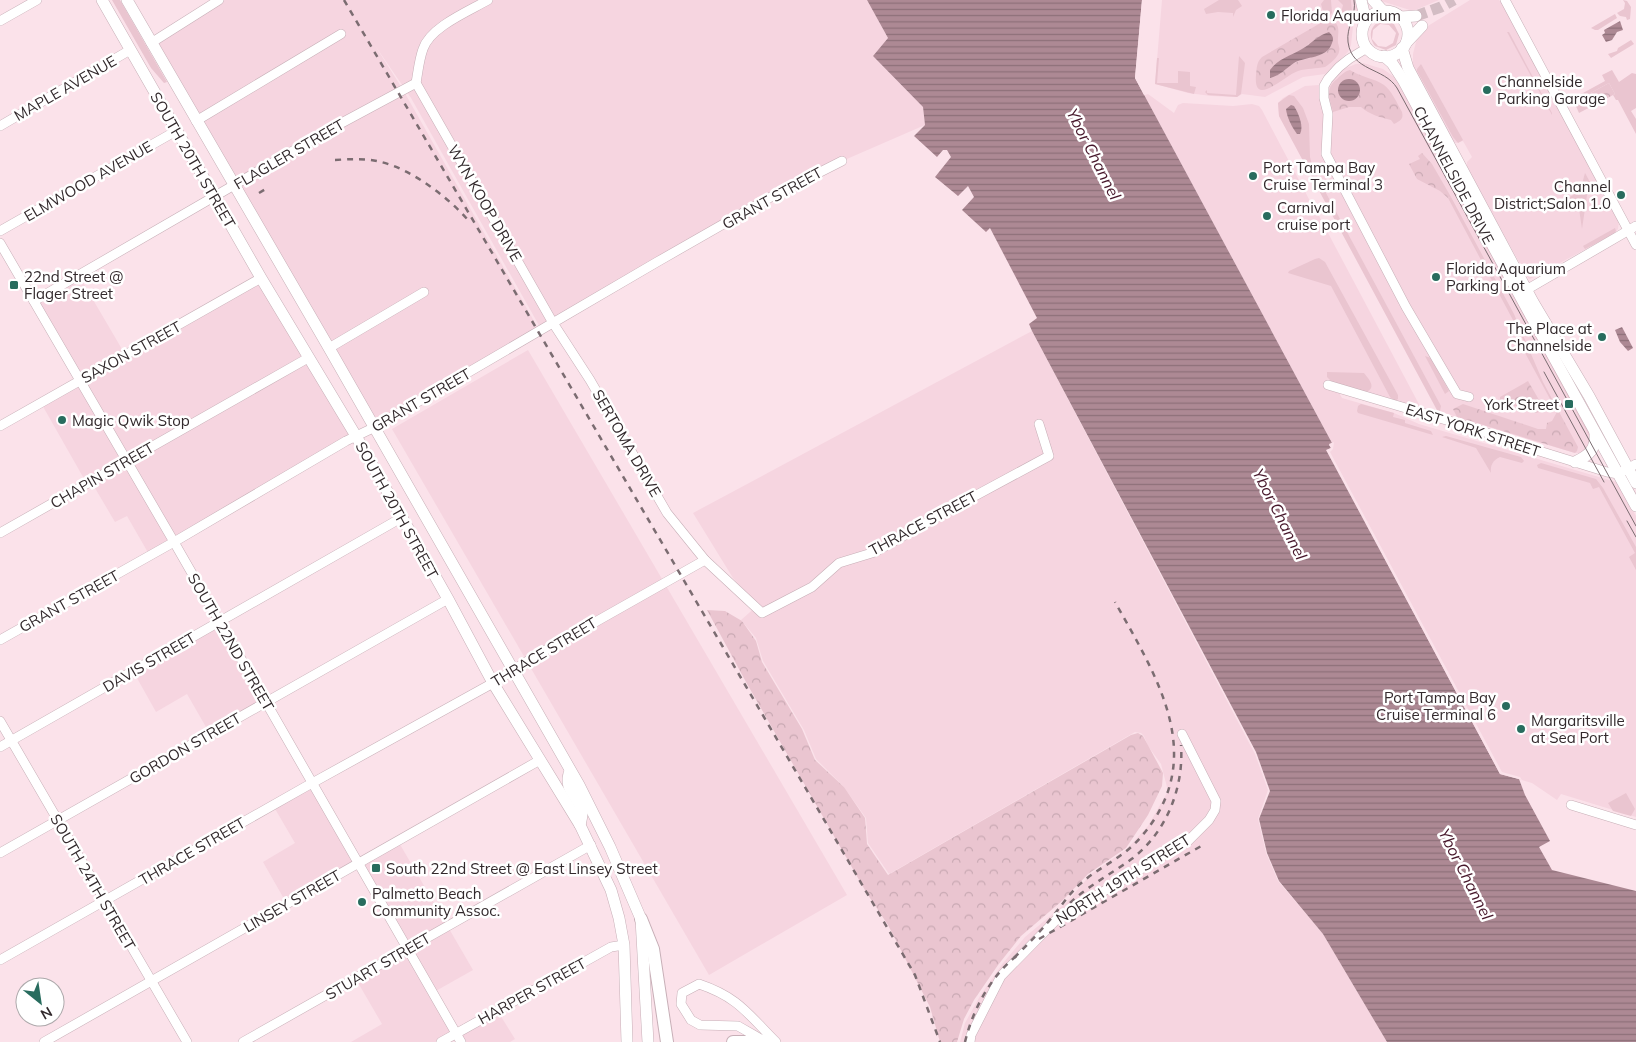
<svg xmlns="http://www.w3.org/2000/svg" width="1636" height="1042" font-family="Mulish,sans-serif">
<defs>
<pattern id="forest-crowns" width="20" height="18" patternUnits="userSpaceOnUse" patternTransform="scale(1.25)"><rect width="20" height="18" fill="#eac5d0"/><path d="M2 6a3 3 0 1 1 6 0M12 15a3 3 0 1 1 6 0" fill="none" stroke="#c9a9b3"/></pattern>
<pattern id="water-rules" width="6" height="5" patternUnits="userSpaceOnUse" patternTransform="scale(1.25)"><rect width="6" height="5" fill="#ad8994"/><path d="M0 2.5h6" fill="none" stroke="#8d7079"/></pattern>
</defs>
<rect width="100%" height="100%" fill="#fbe2ea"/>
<!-- built -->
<g fill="#f6d5e0">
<path d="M221,0h646l21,38 -15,18 50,51 2,18 -92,40 -292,164 -130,-231 -37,-54 28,44 137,242 -165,97 -223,-384z"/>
<path d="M1162,0h196l1,14 -6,12 -2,19 -3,7 -23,22 -22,3 -38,20 -23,-3 -5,3 -26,-1 -23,-3 -33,-9z"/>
<path d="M1378,0h61l-26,11z"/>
<path d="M1470,0h29l4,4 116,217 -1,8 -4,5 -84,45 -2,-1 -61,-109v-7l5,-5 -9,-16 -7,2 -4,-2 -39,-75v-12l4,-16 6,-9z"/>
<path d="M1363,63l20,6 14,10 194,353 -1,13 -9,8h-6l-105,-31 -33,-12 -158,-294 -1,-13 5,-5 22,-12 14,-1 10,-3 12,-12 15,-6z"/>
<path d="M1148,94l26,19 4,-8 5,-2 50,3 19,-2 7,2 3,4 48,91 -4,2 5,9 8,4 102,192 -87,-25 8,15 52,15 25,11 197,58 20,34v301l-75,-23 -4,6 -25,-17 -32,-9 -174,-324 6,-7 -188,-348z"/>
<path d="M78,274l48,82 136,-77 92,156 -179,108 -47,-82 -41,23 -46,-81 38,-22 -46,-82z"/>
<path d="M1032,331l223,423 13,36 -10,29 8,34 12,28 45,53 64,108h-427l5,-19 15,-27 23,-33 22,-26 42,-35 24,-28 36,-25 21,-23 20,-35 -7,-27 -13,-18 -4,-10 -3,-3 -6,-1 -246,142 -21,-31 -2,-25 -23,-32 -27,-27 -12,-29 -41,-69 -7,-23 -15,-18 17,-15 -25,-27 -40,-65z"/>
<path d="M528,350l319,545 -138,80 -317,-546z"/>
<path d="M128,463l46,80 -24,13 -23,-40 -12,6 -23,-39z"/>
<path d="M220,622l46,79 -56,33 -23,-40 -31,18 -23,-41z"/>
<path d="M313,783l45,81 40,-23 75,129 -39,22 -76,-128 -71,40 -24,-42 32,-19 -21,-36z"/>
<path d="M408,950l49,83 40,-23 18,29 -5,3h-49l-5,-8 -15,8h-90l31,-18 -25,-43z"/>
</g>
<!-- green -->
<g fill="#eac5d0" fill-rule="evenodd">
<path d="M112,0h8l47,82 -3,1 -13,-15z"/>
<path d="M1219,0h19l4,6 -6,4 -3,7v-4l-15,-1 -12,2 -2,-5z"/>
<path d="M1324,0h7l1,13 -3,3 -5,-1 -3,-11z"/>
<path d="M1338,0h13l1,13 -4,11 -6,-4 -1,-7 2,-8z"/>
<path d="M1623,0l4,1 4,6 -1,12 -3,1 -1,-3 -6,-1 -3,-3 7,-4 1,-6z"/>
<path d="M1615,14l2,4 -19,12h-3l-4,-2z"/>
<path d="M1384,20l10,4 5,10 -3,11 -10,5 -11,-4c-8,-11 -4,-23 9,-26zM1380,24l9,1 7,8 -3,10 -7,4 -8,-1 -6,-7 1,-9z"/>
<path d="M1507,32h2l43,81v2z"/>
<path d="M1631,40l3,4 -23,14 -3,-4 9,-3 1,-3z"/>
<path d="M1239,56l6,7 -4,31 -4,3 -29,-2 -3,-3 2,-2v3l29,2z"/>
<path d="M1157,58h2l-2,25h21v-12l12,1v14l6,1 -2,7 -39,-10z"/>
<path d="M1421,64l42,76 -5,3 -5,-6 -36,-66v-2z"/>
<path d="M1612,70l7,12 13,-9 4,1v34l-5,3 5,8v15l-18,-34h-2l-3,-5 2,-1 -6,-11 -35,19 -2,-3 33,-18 -3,-6z"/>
<path d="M1289,95l5,1 9,12 6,16 1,33 3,12 128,237 -1,5 -3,-1 -158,-294 -1,-13z"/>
<path d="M1404,95l187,337 1,9z"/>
<path d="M1585,173l11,20 -9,2 -5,34 -4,-27 -26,5 23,-13 4,1z"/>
<path d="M1451,197l63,117 29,68 15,28h-2l-32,-59 3,-3 -5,-11 -74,-139z"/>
<path d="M1615,228l1,3 -2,3 -29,15 -2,-3z"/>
<path d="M1319,258l6,4 73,133v4l-3,2 -5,-4 -59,-111 -43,-13 1,-2 26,-12z"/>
<path d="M1425,356l6,2 18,33 -4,3z"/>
<path d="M1327,372l37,1c5,6 13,15 2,19l-33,-9 -6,-6z"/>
<path d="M1361,404l33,9 -1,4 12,3v3l26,8 2,4 -75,-22 -1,-2 1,-5z"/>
<path d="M1446,436l75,21 3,4 -2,2 -22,-6c-7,3 -10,8 -9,16l-15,-25 -34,-11z"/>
<path d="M1541,463l55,16 7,9 33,59v23l-7,-13 6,-4 -36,-66 -6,2 -3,-6 -52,-15 -1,-3z"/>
<path d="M1626,793l9,16 -4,7 -18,-5 -5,-8z"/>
</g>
<!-- forest -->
<g fill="url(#forest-crowns)" fill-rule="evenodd">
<path d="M1332,20c10,6 5,14 6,23 1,4 2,5 1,9 -1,5 -9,12 -14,15 -9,2 -18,1 -27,4 -13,4 -45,38 -42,4 1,-7 0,-12 6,-18l62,-36zM1309,43l2,15 -10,2 -8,4z"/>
<path d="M1350,70c11,7 26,9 34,15 7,5 13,18 18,27 2,7 -2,9 -8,12l-3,-4c-11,-3 -21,-5 -30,-13h-12l-16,5c-3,-14 -9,-23 4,-33 4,-4 8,-8 13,-9z"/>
<path d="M1609,83l6,11 -36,19 -5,-11z"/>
<path d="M1422,153l10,11 19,33 -3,1 -8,-7 -23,-12 -8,-15 11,-5 -2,-3z"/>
<path d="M1528,381l14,24 -3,7 -3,1 -36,-12v-4z"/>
<path d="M1463,404l75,25h8l1,-6 5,-2 6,-11 20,37 -1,4 -2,2 -118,-36 -4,-8z"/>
<path d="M707,610l18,1 17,10 14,20 6,21 40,67 13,31 29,27 21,31 2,26 21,31 243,-140 7,-2 5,3 20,37 -1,13 -14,29 -22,33 -38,26 -25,26 -42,36 -23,29 -24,35 -10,19 -7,23h-17l-10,-35 -42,-82 -22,-33 -120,-210z"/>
</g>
<!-- water -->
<g fill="url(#water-rules)">
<path d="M867,0h275l-7,78 197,365 -3,2 2,3 -4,2 173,324 19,5 6,16 25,46 -11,6 13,23 84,21v151h-249l-64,-108 -44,-53 -12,-28 -8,-34 11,-28 -14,-39 -224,-421 -3,-7 8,-6 -47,-90 -4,4 -24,-22 12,-13 -6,-11 -10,10 -23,-19 16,-20 -4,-7h-4l-6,7 -23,-21 11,-11 -2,-18 -50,-51 15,-18z"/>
<path d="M1620,21l3,9 -6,2 -5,8 -6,2 -4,-7 3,-2 -1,-3z"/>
<path d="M1329,32c4,4 5,6 3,11 -5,16 -26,13 -38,20 -9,6 -13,12 -24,15v-8c8,-11 20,-14 32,-21 9,-5 16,-14 27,-17z"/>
<circle cx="1349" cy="90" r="11"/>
<path d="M1291,105l3,1c5,8 10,21 6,28h-3c-5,-7 -10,-16 -11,-25z"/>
<path d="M1622,327l11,21 -5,3 -8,-9 -5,-12z"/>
</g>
<!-- pier -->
<g fill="#fbe2ea">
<path d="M1142,0h3l-7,78 9,16 -3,1 -9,-17z"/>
<path d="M1334,442l-1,7 -3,3 172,320 18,5 2,3 -22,-6 -174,-324 5,-2 -2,-4z"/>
</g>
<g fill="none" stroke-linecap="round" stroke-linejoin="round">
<!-- major-tunnel -->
<path stroke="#d3bdc4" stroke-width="11" stroke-dasharray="11 5.5" stroke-linecap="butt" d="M1416,16l25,-9 13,-7"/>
<!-- minor casing -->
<g stroke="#c7afb7" stroke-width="10">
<g id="minor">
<path d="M1505,0l131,245"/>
<path d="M0,21l37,-21"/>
<path d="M151,43l68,-43"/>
<path d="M1367,48l-18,11 -10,8 -11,12 -4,7v12l4,16 -2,40 80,153 51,87 12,3"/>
<path d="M416,83l137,240 37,57 77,133 38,47 57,53 50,-26 27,-24 36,-11 85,-48 89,-48 -10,-32"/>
<path d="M196,121l145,-87"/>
<path d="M0,126l130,-76"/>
<path d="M0,231l176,-100"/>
<path d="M0,243l174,299 287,500"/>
<path d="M1521,293l115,-67"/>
<path d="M34,301l302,-175 80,-43c2,-11 3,-23 7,-34 7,-22 46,-38 65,-49"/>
<path d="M329,348l95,-56"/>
<path d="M1328,385l145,43 63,22 71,22 11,2 18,-10"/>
<path d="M0,426l261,-148"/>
<path d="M0,533l308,-175"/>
<path d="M0,640l174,-98 172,-101 27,-13 284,-166 112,-64 73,-37"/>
<path d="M0,721l187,321"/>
<path d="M0,747l401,-229"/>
<path d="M1571,805l65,20"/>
<path d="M0,853l448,-254"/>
<path d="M0,960l305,-173 188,-104 44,-28 168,-95"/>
<path d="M44,1042l496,-282"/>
<path d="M243,1042l348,-197"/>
<path d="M441,1042l170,-95 13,-2"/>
<path d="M766,1042l-28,-16 -38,-1 -9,-5 -10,-16 1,-11 17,-9c39,13 49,30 77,58"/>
<path d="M970,1042l1,-7 30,-59 56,-57 131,-78 21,-21 6,-10 1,-9 -34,-67"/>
</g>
</g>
<!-- major casing -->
<g stroke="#c7afb7" stroke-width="12">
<g id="major">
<path d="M102,0l159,278 95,158 92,163 45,84 87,142 31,65 8,28 5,27 3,97"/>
<path d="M127,0l202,348 250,437 31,62 31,72 7,123"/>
<path d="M1361,0l5,21"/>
<path d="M1373,0l10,11"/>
<circle cx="1385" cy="34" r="23"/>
<path d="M1401,17l15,-1"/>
<path d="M1406,43l16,-17"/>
<path d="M1402,48l6,20 125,234 56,94 47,87"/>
<path d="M1384,56l8,7 11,17 123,227 110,199"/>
<path d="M1575,462c15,-7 21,-13 20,-29"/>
<path d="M570,771c-8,19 10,26 12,42 0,3 -1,8 -2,12"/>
</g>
</g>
<!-- highway casing -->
<g stroke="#c7afb7" stroke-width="14">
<g id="highway">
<path d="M641,919l12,30 14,93"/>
<path d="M733,1042h21"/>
</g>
</g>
<!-- minor -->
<use href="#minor" stroke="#fff" stroke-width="9"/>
<!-- major -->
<use href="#major" stroke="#fff" stroke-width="11"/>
<!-- highway -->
<use href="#highway" stroke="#fff" stroke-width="12"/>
<!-- tram -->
<g stroke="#7b6c71" stroke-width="1">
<path d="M1354,0c3,15 -8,27 -6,42 4,30 36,25 49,46l239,438"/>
<path d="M1544,372l60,110"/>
<path d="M1627,521l9,16"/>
</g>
<!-- rail -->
<g stroke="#7b6c71" stroke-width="2.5" stroke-dasharray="6 6" stroke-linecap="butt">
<path d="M344,0l571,975 25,67"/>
<path d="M335,160c16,-1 31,-2 46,2 30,7 67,35 87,58"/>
<path d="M259,193l10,-6"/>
<path d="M1070,903c19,-18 43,-30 63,-45 34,-27 51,-71 48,-113"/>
<path d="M1039,939l164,-94"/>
<path d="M1014,958c14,-14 27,-27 39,-42 9,-11 16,-22 27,-32 19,-17 43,-26 60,-46 70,-79 17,-161 -25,-236"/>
<path d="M965,1042c8,-33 26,-67 54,-88"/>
</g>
</g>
<!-- markers -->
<g fill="#286c5e" stroke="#fff" stroke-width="2">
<circle cx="1271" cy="15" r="5"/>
<circle cx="1487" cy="90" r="5"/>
<circle cx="1253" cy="176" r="5"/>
<circle cx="1621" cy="195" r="5"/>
<circle cx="1267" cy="216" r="5"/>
<circle cx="1436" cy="277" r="5"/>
<rect x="9" y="280" width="10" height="10" rx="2.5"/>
<circle cx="1602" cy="337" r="5"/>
<rect x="1564" y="399" width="10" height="10" rx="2.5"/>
<circle cx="62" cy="420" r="5"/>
<circle cx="1506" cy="706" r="5"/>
<circle cx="1521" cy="729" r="5"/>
<rect x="371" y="863" width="10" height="10" rx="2.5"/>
<circle cx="362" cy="902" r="5"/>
</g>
<g text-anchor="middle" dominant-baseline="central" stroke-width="5" stroke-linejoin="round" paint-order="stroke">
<!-- poi labels -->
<g font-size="15" fill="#32292c" stroke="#fff" text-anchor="start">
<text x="1281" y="15">Florida Aquarium</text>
<text x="1497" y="81">Channelside<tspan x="1497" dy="17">Parking Garage</tspan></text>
<text x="1263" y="167">Port Tampa Bay<tspan x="1263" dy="17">Cruise Terminal 3</tspan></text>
<text x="1611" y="186" text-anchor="end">Channel<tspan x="1611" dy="17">District;Salon 1.0</tspan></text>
<text x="1277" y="207">Carnival<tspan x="1277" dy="17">cruise port</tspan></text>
<text x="1446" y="268">Florida Aquarium<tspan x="1446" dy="17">Parking Lot</tspan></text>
<text x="24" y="276">22nd Street @<tspan x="24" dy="17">Flager Street</tspan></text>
<text x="1592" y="328" text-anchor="end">The Place at<tspan x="1592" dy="17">Channelside</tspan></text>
<text x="1559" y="404" text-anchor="end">York Street</text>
<text x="72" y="420">Magic Qwik Stop</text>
<text x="1496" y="697" text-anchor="end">Port Tampa Bay<tspan x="1496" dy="17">Cruise Terminal 6</tspan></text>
<text x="1531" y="720">Margaritsville<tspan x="1531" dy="17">at Sea Port</tspan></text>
<text x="386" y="868">South 22nd Street @ East Linsey Street</text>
<text x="372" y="893">Palmetto Beach<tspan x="372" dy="17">Community Assoc.</tspan></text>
</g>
<!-- street labels -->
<g font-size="15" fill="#32292c" stroke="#fff">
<text transform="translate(65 88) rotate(-30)">MAPLE AVENUE</text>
<text transform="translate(289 154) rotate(-30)">FLAGLER STREET</text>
<text transform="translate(193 160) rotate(60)">SOUTH 20TH STREET</text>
<text transform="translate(1454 175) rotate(62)">CHANNELSIDE DRIVE</text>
<text transform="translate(88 181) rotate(-30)">ELMWOOD AVENUE</text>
<text transform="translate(772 198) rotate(-29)">GRANT STREET</text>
<text transform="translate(485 203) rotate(60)">WYN KOOP DRIVE</text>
<text transform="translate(131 352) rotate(-29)">SAXON STREET</text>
<text transform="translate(421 400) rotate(-30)">GRANT STREET</text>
<text transform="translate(1473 430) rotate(18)">EAST YORK STREET</text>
<text transform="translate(627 443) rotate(60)">SERTOMA DRIVE</text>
<text transform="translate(102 475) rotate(-30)">CHAPIN STREET</text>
<text transform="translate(397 510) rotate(61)">SOUTH 20TH STREET</text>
<text transform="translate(923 523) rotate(-28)">THRACE STREET</text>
<text transform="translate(69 601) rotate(-29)">GRANT STREET</text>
<text transform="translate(231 642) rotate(60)">SOUTH 22ND STREET</text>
<text transform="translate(544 652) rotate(-31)">THRACE STREET</text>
<text transform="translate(149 662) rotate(-30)">DAVIS STREET</text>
<text transform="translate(185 748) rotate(-30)">GORDON STREET</text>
<text transform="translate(192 851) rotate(-30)">THRACE STREET</text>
<text transform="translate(1123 879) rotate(-32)">NORTH 19TH STREET</text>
<text transform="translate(93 882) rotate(60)">SOUTH 24TH STREET</text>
<text transform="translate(292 901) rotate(-30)">LINSEY STREET</text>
<text transform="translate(378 966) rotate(-30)">STUART STREET</text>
<text transform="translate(532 991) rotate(-29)">HARPER STREET</text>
</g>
<!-- water labels -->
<g font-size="16" font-style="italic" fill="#46162a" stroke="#fff">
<text transform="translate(1094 154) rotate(63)">Ybor Channel</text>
<text transform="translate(1280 514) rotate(63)">Ybor Channel</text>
<text transform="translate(1466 874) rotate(63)">Ybor Channel</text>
</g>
</g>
<!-- north arrow -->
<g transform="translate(40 1002) rotate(150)"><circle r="24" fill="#ffffff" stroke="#ada9ab"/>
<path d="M0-4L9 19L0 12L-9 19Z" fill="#286c5e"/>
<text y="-8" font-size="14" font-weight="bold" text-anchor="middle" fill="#32292c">N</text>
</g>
</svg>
